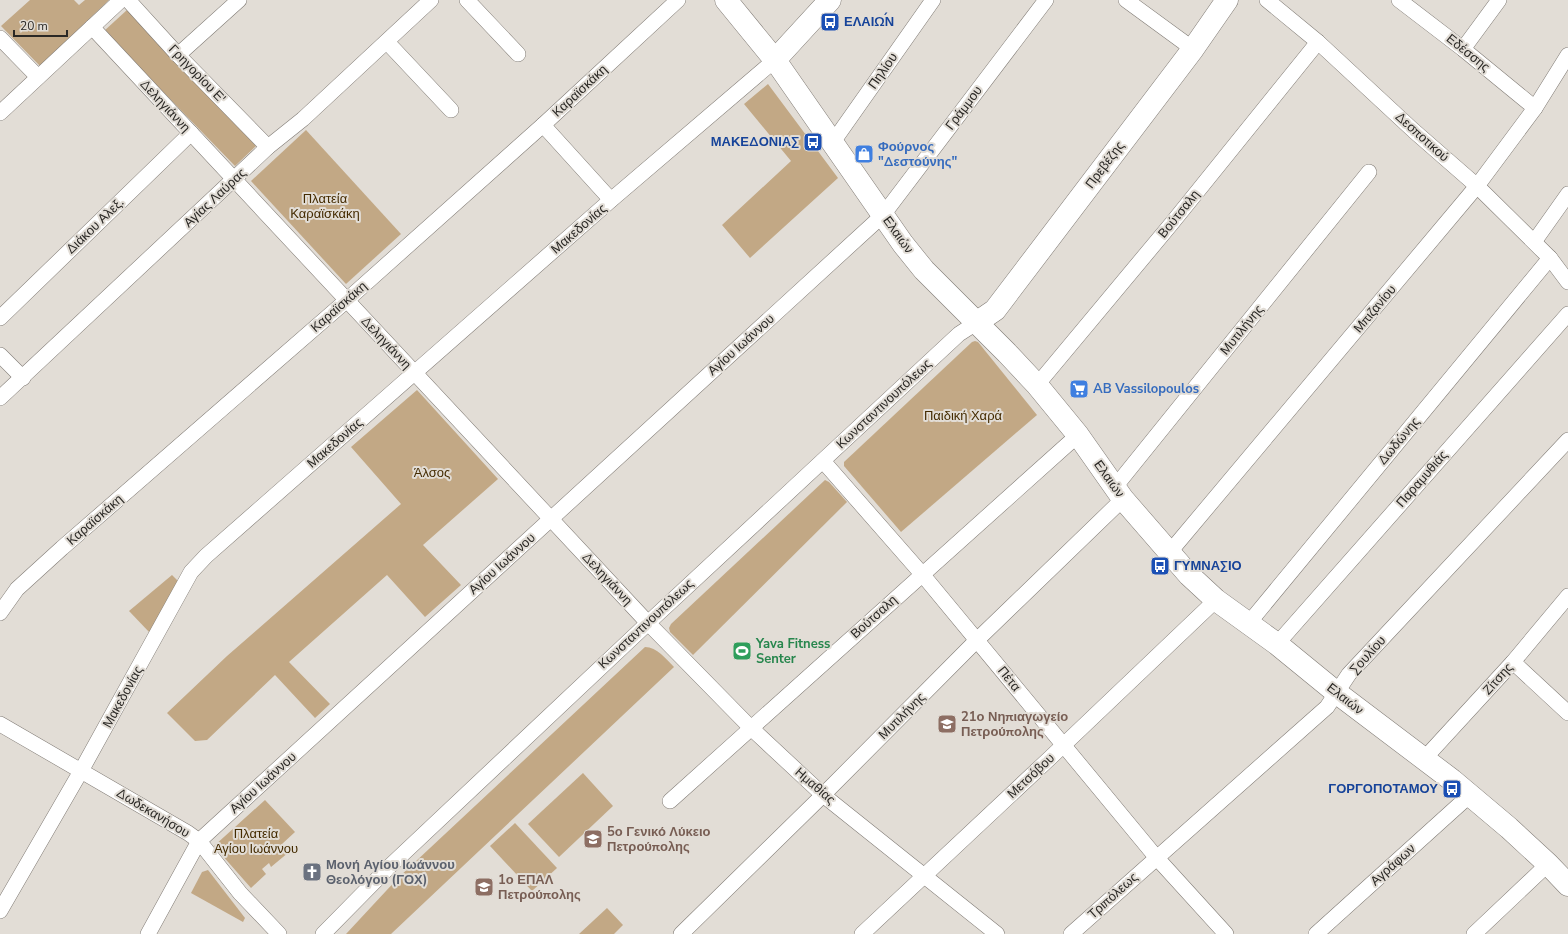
<svg xmlns="http://www.w3.org/2000/svg" width="1568" height="934" font-family="'Nunito Sans',sans-serif">
<rect width="100%" height="100%" fill="#e2ddd6"/>
<!-- green -->
<g fill="#c2a885">
<path d="M30,0h44l5,5 6,-5h24l-69,66 -39,-40z"/>
<path d="M127,10l129,136 -21,20 -131,-135z"/>
<path d="M768,84l70,94 -88,80 -28,-33 69,-64 -47,-57z"/>
<path d="M306,130l95,104 -55,50 -95,-103z"/>
<path d="M975,341l3,1 59,73 -136,117 -57,-66v-4l128,-120z"/>
<path d="M417,390l81,89 -75,66 38,40 -36,32 -38,-42 -98,87 41,42 -15,14 -40,-43 -68,65 -12,1 -28,-28 60,-57 174,-152 -50,-57z"/>
<path d="M825,480l4,2 18,20 -154,153 -23,-23 -1,-4 2,-4z"/>
<path d="M172,575l6,6 -28,52 -21,-22z"/>
<path d="M645,647c12,0 21,12 29,20l-283,267h-45l53,-57z"/>
<path d="M583,773l30,33 -54,51 -31,-33z"/>
<path d="M265,800l30,32 -13,12 7,8 -18,15 -2,-4 -7,6 4,5 -15,14 -37,-42z"/>
<path d="M515,823l42,45 -25,23 -42,-45z"/>
<path d="M208,870l37,48 -2,4 -52,-29 11,-21z"/>
<path d="M607,908l16,17 -9,9h-35z"/>
</g>
<g fill="none" stroke-linecap="round" stroke-linejoin="round">
<!-- street casing -->
<g stroke="#807b75" stroke-width="16">
<g id="street">
<path d="M128,0l50,55 90,92"/>
<path d="M467,0l51,54"/>
<path d="M1126,0l67,49"/>
<path d="M1267,0l51,42 96,89 63,55 73,72 18,24"/>
<path d="M1399,0l64,49 72,59"/>
<path d="M92,27l556,596 103,105 72,67 174,139"/>
<path d="M0,38l38,39"/>
<path d="M387,42l64,68"/>
<path d="M1463,49l36,-49"/>
<path d="M178,55l61,-55"/>
<path d="M0,113l121,-113"/>
<path d="M543,125l68,75"/>
<path d="M833,142l100,-142"/>
<path d="M1534,242l34,-48"/>
<path d="M0,318l191,-185"/>
<path d="M0,355l23,23"/>
<path d="M1037,385l135,-162 146,-181"/>
<path d="M0,398l268,-251 35,-28 128,-119"/>
<path d="M823,461l99,113 234,283 70,77"/>
<path d="M1115,487l254,-315"/>
<path d="M1169,553l308,-367 58,-78 33,-53"/>
<path d="M0,613l17,-24 45,-41 285,-248 196,-175 135,-125"/>
<path d="M1248,624l302,-366"/>
<path d="M1277,644l291,-330"/>
<path d="M1513,662l55,51"/>
<path d="M0,724l188,109 11,8 41,52 39,41"/>
<path d="M1424,759l89,-97 55,-66"/>
<path d="M670,801l408,-366"/>
<path d="M0,911l81,-140 110,-199 15,-16 405,-356 164,-140"/>
<path d="M148,934l51,-93 684,-626 163,-215"/>
<path d="M323,934l67,-68 258,-243 311,-289 17,-11"/>
<path d="M681,934l142,-139 154,-155 146,-141"/>
<path d="M862,934l189,-177 165,-157"/>
<path d="M1071,934l256,-227 22,-33 219,-234"/>
<path d="M1316,934l154,-139"/>
<path d="M1474,934l74,-70"/>
</g>
</g>
<!-- secondary casing -->
<g stroke="#807b75" stroke-width="23">
<g id="secondary">
<path d="M726,0l49,60 128,184 21,26 83,83 30,32 41,50 45,64 66,76 27,25 61,44 60,49 115,87 57,48 39,36 20,21"/>
<path d="M775,60l55,-60"/>
<path d="M976,323l19,-13 198,-261 34,-49"/>
</g>
</g>
<!-- street -->
<use href="#street" stroke="#fff" stroke-width="15"/>
<!-- secondary -->
<use href="#secondary" stroke="#fff" stroke-width="22"/>
</g>
<!-- icons -->
<defs>
<g id="bus-square" transform="scale(1)"><rect x="-9" y="-9" width="18" height="18" rx="4" fill="#1a4fb4" stroke="#e2ddd6"/><path d="M-5-6H5V4H4V6H2V4H-2V6H-4V4H-5ZM-3.5-4V0h7V-4ZM-3.5 1.2v1.5H-2V1.2ZM2 1.2v1.5H3.5V1.2Z" fill="#fff"/></g>
<g id="shop-square" transform="scale(1)"><rect x="-9" y="-9" width="18" height="18" rx="4" fill="#3f7fe0" stroke="#e2ddd6"/><path d="M-5-2.5h2.3a2.7 3.5 0 0 1 5.4 0H5L5.5 6h-11ZM-1.5-2.5h3a1.5 2.3 0 0 0-3 0Z" fill="#fff"/></g>
<g id="supermarket-square" transform="scale(1)"><rect x="-9" y="-9" width="18" height="18" rx="4" fill="#3f7fe0" stroke="#e2ddd6"/><path d="M-6-5.5h2.5l.6 2H6L4.5 2H-2.5L-4.4-4H-6ZM-1.5 3.2a1.3 1.3 0 1 0 .1 0ZM3 3.2a1.3 1.3 0 1 0 .1 0Z" fill="#fff"/></g>
<g id="stadium-square" transform="scale(1)"><rect x="-9" y="-9" width="18" height="18" rx="4" fill="#2e9e5b" stroke="#e2ddd6"/><path d="M0-5a6.5 5 0 1 0 0 10a6.5 5 0 1 0 0-10ZM-3.5-1.8h7v3.6h-7Z" fill="#fff"/></g>
<g id="school-square" transform="scale(1)"><rect x="-9" y="-9" width="18" height="18" rx="4" fill="#8d6e63" stroke="#e2ddd6"/><path d="M0-5L7-2L0 1L-7-2ZM-4 1L0 2.5L4 1V4Q0 6-4 4Z" fill="#fff"/></g>
<g id="church-square" transform="scale(1)"><rect x="-9" y="-9" width="18" height="18" rx="4" fill="#6b7280" stroke="#e2ddd6"/><path d="M-1.2-6h2.4v3.5h3.3v2.4h-3.3V6h-2.4V-.1h-3.3v-2.4h3.3Z" fill="#fff"/></g>
</defs>
<g fill-rule="evenodd">
<use href="#bus-square" x="830" y="22"/>
<use href="#bus-square" x="813" y="142"/>
<use href="#shop-square" x="864" y="154"/>
<use href="#supermarket-square" x="1079" y="389"/>
<use href="#bus-square" x="1160" y="566"/>
<use href="#stadium-square" x="742" y="651"/>
<use href="#school-square" x="947" y="724"/>
<use href="#bus-square" x="1452" y="789"/>
<use href="#school-square" x="593" y="839"/>
<use href="#church-square" x="312" y="872"/>
<use href="#school-square" x="484" y="887"/>
</g>
<g text-anchor="middle" dominant-baseline="central" stroke-width="4" stroke-linejoin="round" paint-order="stroke">
<!-- transit labels -->
<g font-size="13" font-weight="bold" fill="#164399" stroke="#e2ddd6" text-anchor="start">
<text x="844" y="22">ΕΛΑΙΏΝ</text>
<text x="799" y="142" text-anchor="end">ΜΑΚΕΔΟΝΙΑΣ</text>
<text x="1174" y="566">ΓΥΜΝΑΣΙΟ</text>
<text x="1438" y="789" text-anchor="end">ΓΟΡΓΟΠΟΤΑΜΟΥ</text>
</g>
<!-- street labels -->
<g font-size="13" fill="#2a2825" stroke="#e2ddd6">
<text transform="translate(1468 53) rotate(39)">Εδέσσης</text>
<text transform="translate(883 71) rotate(-55)">Πηλίου</text>
<text transform="translate(197 74) rotate(46)">Γρηγορίου Ε'</text>
<text transform="translate(580 91) rotate(-43)">Καραϊσκάκη</text>
<text transform="translate(165 106) rotate(47)">Δεληγιάννη</text>
<text transform="translate(964 108) rotate(-53)">Γράμμου</text>
<text transform="translate(1422 137) rotate(42)">Δεσποτικού</text>
<text transform="translate(1105 165) rotate(-53)">Πρεβέζης</text>
<text transform="translate(215 198) rotate(-43)">Αγίας Λαύρας</text>
<text transform="translate(1179 214) rotate(-51)">Βούτσαλη</text>
<text transform="translate(95 226) rotate(-44)">Διάκου Αλεξ.</text>
<text transform="translate(579 229) rotate(-41)">Μακεδονίας</text>
<text transform="translate(898 235) rotate(54)">Ελαιών</text>
<text transform="translate(339 307) rotate(-41)">Καραϊσκάκη</text>
<text transform="translate(1375 309) rotate(-50)">Μπιζανίου</text>
<text transform="translate(1242 330) rotate(-51)">Μυτιλήνης</text>
<text transform="translate(386 343) rotate(47)">Δεληγιάννη</text>
<text transform="translate(741 345) rotate(-42)">Αγίου Ιωάννου</text>
<text transform="translate(884 404) rotate(-43)">Κωνσταντινουπόλεως</text>
<text transform="translate(1399 441) rotate(-50)">Δωδώνης</text>
<text transform="translate(335 443) rotate(-41)">Μακεδονίας</text>
<text transform="translate(1109 479) rotate(54)">Ελαιών</text>
<text transform="translate(1422 479) rotate(-49)">Παραμυθιάς</text>
<text transform="translate(95 520) rotate(-41)">Καραϊσκάκη</text>
<text transform="translate(502 564) rotate(-42)">Αγίου Ιωάννου</text>
<text transform="translate(607 579) rotate(47)">Δεληγιάννη</text>
<text transform="translate(874 617) rotate(-42)">Βούτσαλη</text>
<text transform="translate(646 624) rotate(-43)">Κωνσταντινουπόλεως</text>
<text transform="translate(1368 655) rotate(-48)">Σουλίου</text>
<text transform="translate(1009 679) rotate(51)">Πέτα</text>
<text transform="translate(1498 679) rotate(-48)">Ζίτσης</text>
<text transform="translate(123 697) rotate(-61)">Μακεδονίας</text>
<text transform="translate(1345 699) rotate(38)">Ελαιών</text>
<text transform="translate(902 716) rotate(-45)">Μυτιλήνης</text>
<text transform="translate(1031 776) rotate(-43)">Μετσόβου</text>
<text transform="translate(263 783) rotate(-42)">Αγίου Ιωάννου</text>
<text transform="translate(815 786) rotate(41)">Ημαθίας</text>
<text transform="translate(153 813) rotate(31)">Δωδεκανήσου</text>
<text transform="translate(1393 865) rotate(-42)">Αγράφων</text>
<text transform="translate(1113 896) rotate(-42)">Τριπόλεως</text>
</g>
<!-- shop labels -->
<g font-size="13" font-weight="bold" fill="#366cbe" stroke="#e2ddd6" text-anchor="start">
<text x="878" y="147">Φούρνος<tspan x="878" dy="15">"Δεστούνης"</tspan></text>
<text x="1093" y="389">AB Vassilopoulos</text>
</g>
<!-- park labels -->
<g font-size="13" fill="#442b00" stroke="#e2ddd6">
<text x="325" y="199">Πλατεία<tspan x="325" dy="15">Καραϊσκάκη</tspan></text>
<text x="963" y="416">Παιδική Χαρά</text>
<text x="432" y="473">Άλσος</text>
<text x="256" y="834">Πλατεία<tspan x="256" dy="15">Αγίου Ιωάννου</tspan></text>
</g>
<!-- leisure labels -->
<g font-size="13" font-weight="bold" fill="#27864d" stroke="#e2ddd6" text-anchor="start">
<text x="756" y="644">Yava Fitness<tspan x="756" dy="15">Senter</tspan></text>
</g>
<!-- education labels -->
<g font-size="13" font-weight="bold" fill="#785e54" stroke="#e2ddd6" text-anchor="start">
<text x="961" y="717">21ο Νηπιαγωγείο<tspan x="961" dy="15">Πετρούπολης</tspan></text>
<text x="607" y="832">5ο Γενικό Λύκειο<tspan x="607" dy="15">Πετρούπολης</tspan></text>
<text x="498" y="880">1ο ΕΠΑΛ<tspan x="498" dy="15">Πετρούπολης</tspan></text>
</g>
<!-- worship labels -->
<g font-size="13" font-weight="bold" fill="#5b616d" stroke="#e2ddd6" text-anchor="start">
<text x="326" y="865">Μονή Αγίου Ιωάννου<tspan x="326" dy="15">Θεολόγου (ΓΟΧ)</tspan></text>
</g>
</g>
<!-- scale -->
<path d="M14 30v6h53v-6" fill="none" stroke="#2a2825" stroke-width="2"/>
<text x="20" y="30" font-size="12" fill="#2a2825" stroke="#e2ddd6" stroke-width="3" paint-order="stroke">20 m</text>
</svg>
